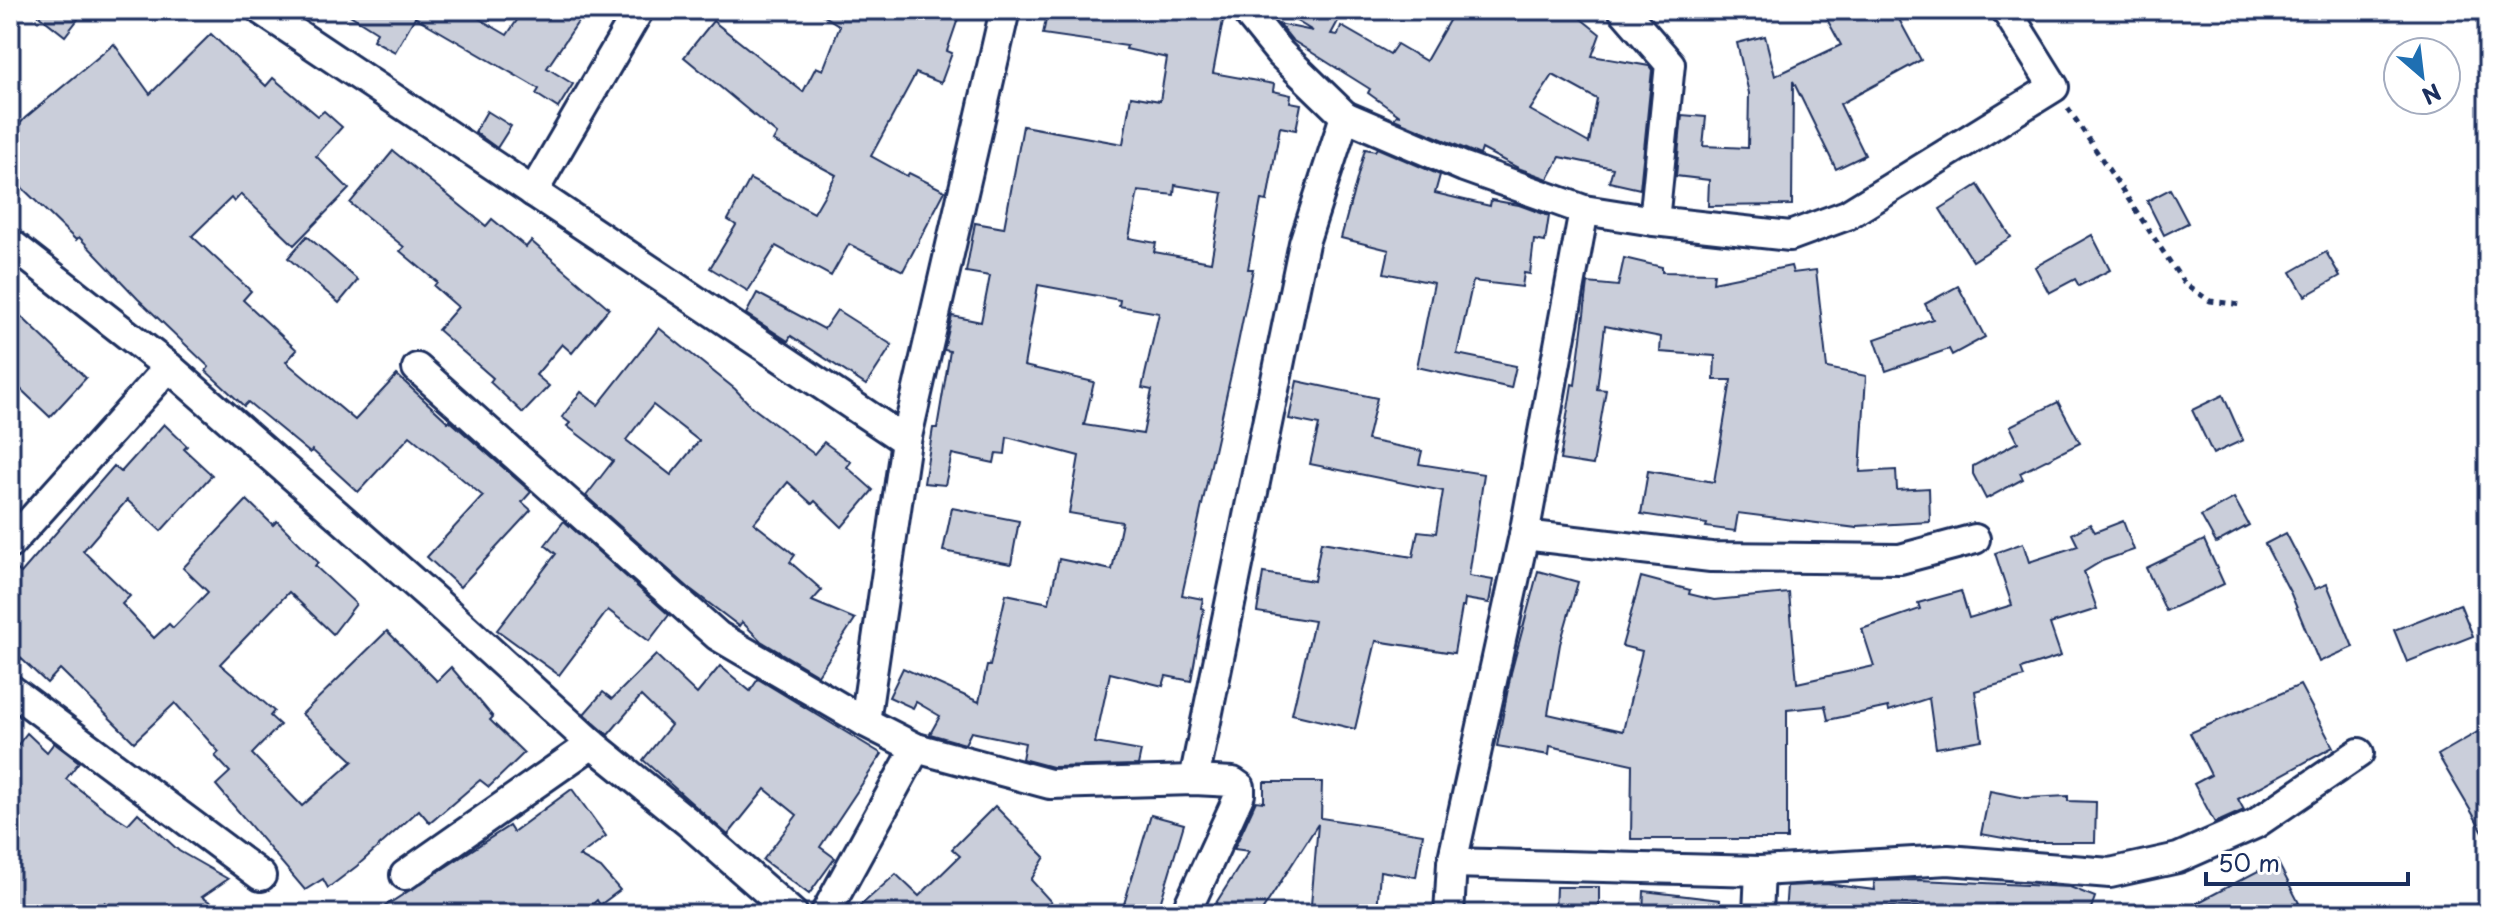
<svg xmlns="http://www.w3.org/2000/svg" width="2498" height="924" font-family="'Playpen Sans',sans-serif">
<rect width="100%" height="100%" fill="#fff"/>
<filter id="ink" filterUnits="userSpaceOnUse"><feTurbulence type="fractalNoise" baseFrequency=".0125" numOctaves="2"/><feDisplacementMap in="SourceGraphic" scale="16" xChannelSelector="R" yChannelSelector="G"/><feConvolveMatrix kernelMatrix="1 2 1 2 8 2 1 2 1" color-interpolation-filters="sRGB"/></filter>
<g filter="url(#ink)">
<!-- building -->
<g fill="#caceda" stroke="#1b2f5e" stroke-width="2" fill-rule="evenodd">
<path d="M32,10h53l-20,26z"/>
<path d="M342,10h122l43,25 17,-25h62l-39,58 26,16 -15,24 -22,-14 3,-5 -124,-72 -20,35 -22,-12 4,-8z"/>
<path d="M815,10h146l-14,41 5,2 -11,30 -25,-10 -45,83 36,20 2,-3 36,18 -42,80 -54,-27 -18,32 -55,-30 -28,45 -38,-23 26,-43 -8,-5 22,-41 64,34 22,-38 -63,-34 4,-7 -93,-77 29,-36 90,71 13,-25 7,3 17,-44z"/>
<path d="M1048,10h150l26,5 -11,58 61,11 -1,7 18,4 -1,7 11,2 -5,26 -16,-3 -13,74 -6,-1 -13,69h5l-15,74 -56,252 21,4 -2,9 3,1 -13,72 -25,-5 -3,10 -53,-13 -15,70 46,8 -3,14 -86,2 -30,-8 3,-16 -54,-11 -6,12 -35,-10 10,-18 -24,-14 -3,6 -24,-11 14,-29 76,34 8,-36h3l16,-72 43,9 10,-44 53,11 10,-48 -53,-9 10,-57 -72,-19 -2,17 -9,-1 -2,10 -42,-9 -7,31 -21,-2 9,-55h4l13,-77 -6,-1 8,-34 29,6 9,-46 -24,-4 9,-49 29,5 19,-102 100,18 8,-48 29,5 7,-43 -41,-9 1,-3 -84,-12zM1175,185l48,8 -12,69 -57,-10 2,-9 -27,-5 9,-47 36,4zM1038,285l82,15 -1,6 40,7 -17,75 10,2 -9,44 -59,-9 10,-43 -70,-16z"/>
<path d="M1278,10h66l-13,24 7,1 3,-9 49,28 7,-10 29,17 29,-51h115l30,24 -8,22 57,10 3,4 -12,119 -31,-7 4,-14 -53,-11 -12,22 -30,-11 -36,-19 -2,6 -86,-36 3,-4 3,1 -32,-23 2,-4 -78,-49 -13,-16 34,7zM1553,75l44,24 -8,44 -59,-33z"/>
<path d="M1822,10h72l27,50 -81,44 25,51 -29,14 -43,-88 -1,124 -84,1 1,-26 -33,-4 6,-61 24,2 -3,29 45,2 1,-55 -12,-50 28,-7 10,40 66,-31z"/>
<path d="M211,34l55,52 7,-8 45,38 6,-5 18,16 -26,29 33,33 -55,56 -53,-51 -7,8 -3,-4 -39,38 59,55 -8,9 54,50 -11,12 69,58 42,-45 51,47 1,-2 82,72 -9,10 9,8 -71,77 -33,-30 56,-61 -73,-60 -52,56 -46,-42 -2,3 -62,-51 -4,4 -38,-35 3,-4 -71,-68 -59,-62 -3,3 -66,-64v-41l15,-17 89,-74 36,50z"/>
<path d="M487,111l24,15 -14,22 -22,-16z"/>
<path d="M1377,148l63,27 -5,18 55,13 1,-6 28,5 30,11 -4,26 -11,-2 -4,34 -6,-1 -2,14 -49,-6 -16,73 59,12 -5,22 -94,-21 17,-84 -50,-10 5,-23 -48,-12 24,-89 10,2z"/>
<path d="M393,151l93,75 6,-7 34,28 5,-6 78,67 -37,45 -10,-9 -26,31 13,11 -26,27 -33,-31 3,-4 -55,-48 20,-23 -24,-21 3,-4 -37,-31 4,-4 -54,-44z"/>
<path d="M1978,185l33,52 -38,24 -33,-52z"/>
<path d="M2170,189l18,34 -24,12 -17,-34z"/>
<path d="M2092,235l18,35 -31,16 -4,-7 -26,14 -14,-26z"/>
<path d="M307,236l51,44 -19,23 -51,-45z"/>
<path d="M2326,252l14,24 -35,20 -14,-24z"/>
<path d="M1624,258l38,9v5l52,1 -1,9 78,-16 2,7 23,-3 11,98 39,8 -6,96 36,-2 1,20 32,-2 1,34 -73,4v2l-119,-15 -3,18 -29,-4 1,-3 -66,-10 7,-43 66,11 17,-102h-17l1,-24 -55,-4 1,-15 -56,-11 -8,63 9,1 -13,75 -33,-5 12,-76 3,1 13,-102 30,3z"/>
<path d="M1958,286l27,51 -33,18 -3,-6 -63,22 -11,-32 58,-20 -8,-15z"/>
<path d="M757,293l67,36 13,-19 55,35 -26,40 -75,-49 -3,5 -42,-27z"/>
<path d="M10,306l76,72 -36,39 -40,-38z"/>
<path d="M659,328l76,61 17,18 62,47 10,-12 27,20 -4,5 26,23 -31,37 -27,-26 -3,3 -24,-22 -34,41 41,32 -5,7 32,28 -10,11 43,18 -37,56 -57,-34 -19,-19 -3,4 -50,-38 -103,-92 27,-35 -46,-35 3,-3 -8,-6 19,-25 17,13zM653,405l46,36 -28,34 -45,-35z"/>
<path d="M1297,381l80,17 -10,42 55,11 -3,13 65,10 -15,102 24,4 -4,23 -24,-4 -1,8h-2l-8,46 -78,-12 -21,88 -63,-15 22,-93 -57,-9 6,-39 51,8 7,-39 92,15 5,-26 18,2 7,-42 -133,-27 9,-39 -30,-6z"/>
<path d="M2223,395l20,45 -30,14 -21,-44z"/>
<path d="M2058,402l22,41 -60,30 3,6 -37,20 -13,-25v-8l45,-24 -8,-16z"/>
<path d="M164,424l23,22 -3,3 28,26 -51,56 -34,-31 -44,51 47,45 -8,8 32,34 15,-14 4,4 35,-36 -25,-24 64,-68 26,25 4,-4 41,41 -3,4 41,38 -23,30 -44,-42 -69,72 54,47 -4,5 10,9 -28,29 50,52 51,-45 -51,-47 85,-83 50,50 14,-14 42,50 -3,3 34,33 -35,34 -9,-7 -50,43 -11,-13 -62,56 -29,22 -5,-9 -18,11 -89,-105 14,-13 -15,-16 4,-4 -44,-49 -41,39 -74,-73 -13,14 -37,-35v-85l11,10 93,-107 7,6z"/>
<path d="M2234,498l15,27 -33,18 -15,-27z"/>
<path d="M952,508l67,13 -8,43 -68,-13z"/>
<path d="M564,521l105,94 -20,26 -41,-31 -49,65 -62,-45 59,-76 -11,-9z"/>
<path d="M2123,521l11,29 -32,11 -18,11 13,37 -47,15 11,32 -40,13 3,8 -49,14 7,49 -46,8 -7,-50 -40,13 -1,-4 -60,13 -3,-14 -38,4v129h-156l1,-75 -82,-18 -1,9 -52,-9 14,-73 27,-102 40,11 -18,62 -12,70 75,17 19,-80 -20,-5 19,-69 49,13 -1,4 25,6 75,-7 8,90 77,-17 -12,-37 58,-20 -2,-6 43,-12 8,27 43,-13 -17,-52 28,-10 6,19 49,-16 -6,-12 18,-10 5,8z"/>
<path d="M2286,533l29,56 12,-5 26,63 -34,15 -28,-68 -26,-50z"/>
<path d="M2204,540l20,44 -58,27 -20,-43z"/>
<path d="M2460,604l13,32 -66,26 -13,-32z"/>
<path d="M656,655l41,39 23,-28 30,25 8,-12 124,75 -62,93 15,11 -26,36 -46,-34 34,-45 -32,-26 -37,46 -85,-75 28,-35 -30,-29 -33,39 -24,-21 19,-22 9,7z"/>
<path d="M2300,685l33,62 -95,52 6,11 -29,13 -21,-39 17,-9 -21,-42z"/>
<path d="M2488,726v114l-50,-85z"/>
<path d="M27,733l20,19 7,-9 25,19 -13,17 40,31 22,14 10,-11 41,38 49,28 -26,18 27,17h-109l-15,-12 -8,12h-87v-159z"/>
<path d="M1264,782h58l-1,36 102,16 -7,43 -36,-6 -3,41 -66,-7 7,-81 -58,90h-51l40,-63 -15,-2 22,-48 8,1z"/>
<path d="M572,789l34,47 -27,20 22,12 19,22 -20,15 -3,-5 -15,14h-209l136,-88 4,6z"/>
<path d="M1990,791l36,7 42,-2v5l28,1 -1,40h-70l-44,-8z"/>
<path d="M995,806l50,51 -14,23 31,34h-211l45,-40 23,22 41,-40 -8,-7z"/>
<path d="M1151,815l33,9 -27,90h-36z"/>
<path d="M2277,861l22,42 -20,11h-103z"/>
<path d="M1920,880l150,7 25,10 -6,17h-20l-17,-6 -57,-4v4l-161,-2 -1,8h-48l2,-28 39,-2 49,6 -1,-9z"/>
<path d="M1556,887h43v27h-44z"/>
<path d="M1644,891l76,9 -1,14h-76z"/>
</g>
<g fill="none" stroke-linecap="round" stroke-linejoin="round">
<!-- minor casing -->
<g stroke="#1b2f5e" stroke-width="34">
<g id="minor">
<path d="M261,10l645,431"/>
<path d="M1623,10l47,54 -16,157"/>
<path d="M1345,116l119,51 120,43 70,11 136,15 57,-21 207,-128 -48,-77"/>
<path d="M533,192l106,-182"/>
<path d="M10,243l159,124 265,233 158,144 96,78 105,92"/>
<path d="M417,368l301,268 147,86 51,26 134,36 144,-4 39,2 7,5v7l-55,120"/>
<path d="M1524,535l187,22 189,2 75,-20"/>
<path d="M10,544l159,-177"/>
<path d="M10,689l251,187"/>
<path d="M865,722l41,-281 99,-431"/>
<path d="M1194,780l110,-537 41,-127 -65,-63 -34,-42"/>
<path d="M1452,863l308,8 188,-11 162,13 68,-15 77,-34 104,-71"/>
<path d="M405,875l187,-131"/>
<path d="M825,914l91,-166"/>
<path d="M1449,914l3,-51 72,-328 60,-325"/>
<path d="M1758,914l2,-43"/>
</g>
</g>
<!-- path -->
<path stroke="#1b2f5e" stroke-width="5" stroke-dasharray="6 6" stroke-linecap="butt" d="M2068,108l116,175 26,18 31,4"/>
<!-- minor -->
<use href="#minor" stroke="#fff" stroke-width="28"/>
</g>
</g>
<!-- margin -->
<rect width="2498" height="924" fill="none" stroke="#fff" stroke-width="40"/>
<rect x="20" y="20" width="2458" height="884" fill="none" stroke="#1b2f5e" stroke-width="3" filter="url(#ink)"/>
<!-- north arrow -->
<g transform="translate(2422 76) rotate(152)"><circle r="38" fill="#ffffff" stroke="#a4acbf" stroke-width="2"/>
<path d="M0-6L14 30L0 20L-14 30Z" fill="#1f6fb2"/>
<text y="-12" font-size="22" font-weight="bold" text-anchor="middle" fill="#1b2f5e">N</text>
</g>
<!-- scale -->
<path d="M2206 872v12h202v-12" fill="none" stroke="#1b2f5e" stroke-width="4"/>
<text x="2218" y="872" font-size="24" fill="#1b2f5e" stroke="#ffffff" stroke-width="6" paint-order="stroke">50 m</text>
</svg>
